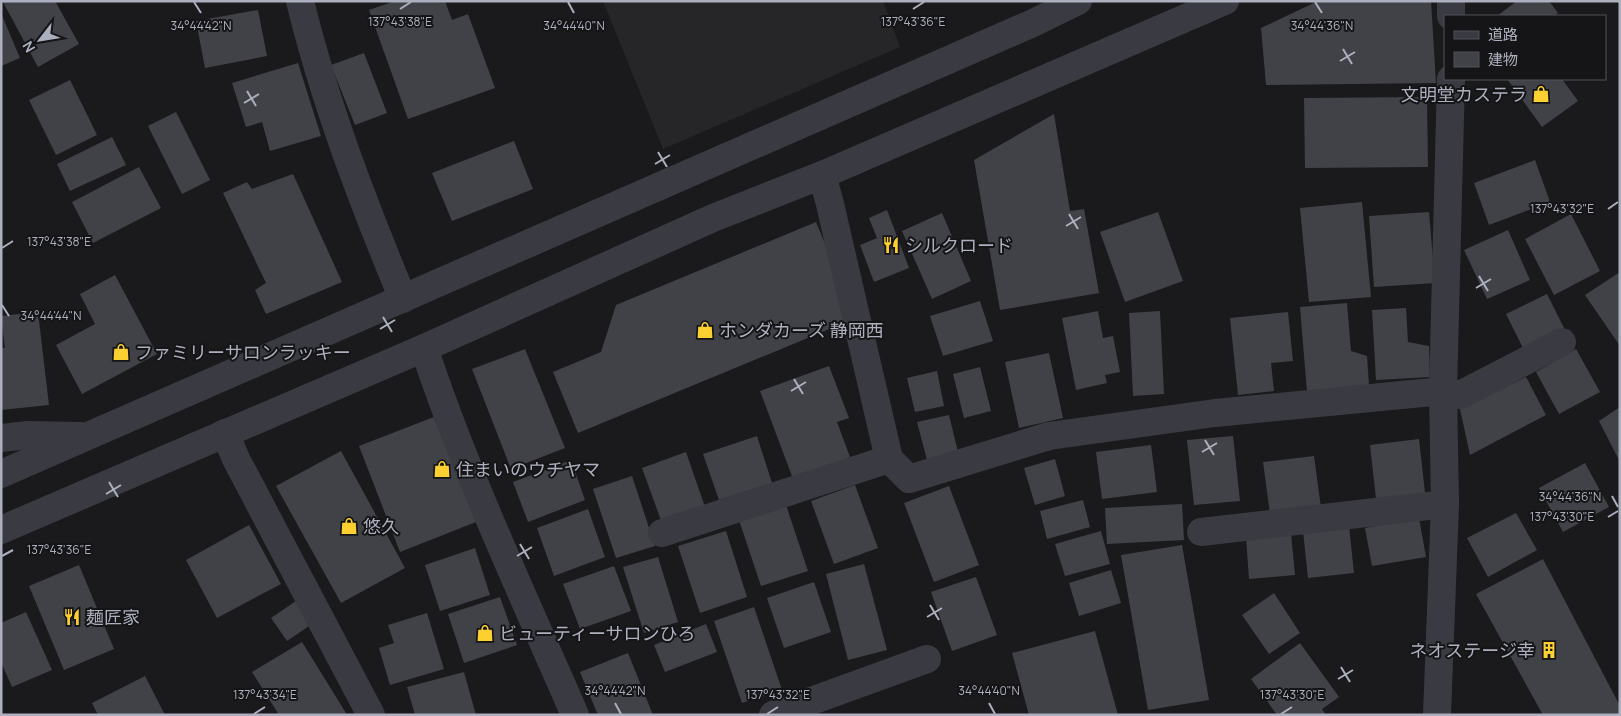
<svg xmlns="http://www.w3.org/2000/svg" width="1621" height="716" font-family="Manrope,'Noto Sans JP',sans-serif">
<rect width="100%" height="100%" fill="#1a1a1c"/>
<!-- built -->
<path fill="#262629" d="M603,1h280l17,46 -237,102z"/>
<!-- building -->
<g fill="#414247">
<path d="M5,1h50l24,43 -41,23 -35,-65z"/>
<path d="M395,1h50l7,19 16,-6 27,74 -87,31 -39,-109z"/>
<path d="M1318,1h113l5,82 -170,2 -5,-57z"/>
<path d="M1517,1h32l9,12 -4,3h-57z"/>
<path d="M258,10l9,46 -62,12 -9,-47z"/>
<path d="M1,13l19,45 -19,8z"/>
<path d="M364,53l23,60 -32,12 -24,-60z"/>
<path d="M298,63l23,73 -51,15 -8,-29 -16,5 -14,-44z"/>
<path d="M1507,79h55l16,22 -36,26z"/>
<path d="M70,80l27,55 -41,20 -27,-55z"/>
<path d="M1427,97l1,70 -123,1 -1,-70z"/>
<path d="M176,112l34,68 -28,14 -34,-68z"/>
<path d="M1054,114l16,97 14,-2 15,84 -99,17 -26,-150z"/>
<path d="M112,137l14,28 -56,26 -13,-27z"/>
<path d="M514,141l19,48 -81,32 -20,-48z"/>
<path d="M1535,160l15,42 -61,23 -15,-42z"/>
<path d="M139,167l22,41 -68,35 -21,-41z"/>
<path d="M293,174l49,108 -76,32 -11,-24 11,-7 -43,-90 24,-11 5,7z"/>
<path d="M1362,202l9,95 -62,5 -9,-94z"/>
<path d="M887,210l22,58 -35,14 -14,-37 17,-7 -8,-20z"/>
<path d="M1158,212l25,69 -58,21 -25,-70z"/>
<path d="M1429,212l6,71 -61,4 -5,-71z"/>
<path d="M942,213l29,68 -39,18 -30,-68z"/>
<path d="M1571,214l29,57 -46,24 -29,-56z"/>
<path d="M816,222l40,96 -278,115 -25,-61 48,-20 15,-47z"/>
<path d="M1508,230l22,50 -43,19 -23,-49z"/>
<path d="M1620,272v74l-35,-51z"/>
<path d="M115,275l42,79 -75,40 -26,-49 39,-21 -15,-30z"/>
<path d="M1547,294l17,34 -41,20 -17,-34z"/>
<path d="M980,301l13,40 -50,15 -13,-40z"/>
<path d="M1347,303l4,48 16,5 2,30 -62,6 -7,-85z"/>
<path d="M1406,308l2,34 21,4 1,31 -54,3 -4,-70z"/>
<path d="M1098,311l5,27 10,-2 7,36 -15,3 2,8 -31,7 -14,-72z"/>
<path d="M1160,311l4,83 -31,2 -4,-83z"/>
<path d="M38,312l11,93 -48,5v-62h4l-4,-32z"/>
<path d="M1288,312l5,49 -22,2 3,28 -36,4 -8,-77z"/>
<path d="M525,349l40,99 -54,21 -39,-100z"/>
<path d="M1576,349l24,43 -41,22 -23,-42z"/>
<path d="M1049,353l14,65 -44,10 -14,-66z"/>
<path d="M829,366l20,52 -12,4 13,35 -57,22 -33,-88z"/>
<path d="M980,367l11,44 -27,7 -11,-44z"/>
<path d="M937,371l7,35 -29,6 -8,-34z"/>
<path d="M1526,377l20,38 -76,40 -10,-46z"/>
<path d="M1620,407v55l-21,-41z"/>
<path d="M439,415l42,105 -81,32 -41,-106z"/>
<path d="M949,415l9,37 -31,8 -10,-38z"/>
<path d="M757,436l15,47 -53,17 -16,-46z"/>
<path d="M1233,436l7,65 -46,4 -7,-65z"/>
<path d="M1419,439l6,54 -49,6 -6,-54z"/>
<path d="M1151,445l6,47 -55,7 -6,-47z"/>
<path d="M341,451l64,117 -64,35 -65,-117z"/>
<path d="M686,452l19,55 -43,16 -20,-55z"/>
<path d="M1314,456l7,52 -51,6 -7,-52z"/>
<path d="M1055,459l10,37 -30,9 -11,-37z"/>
<path d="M571,460l14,40 -57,22 -15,-40z"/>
<path d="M1585,463l24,44 -46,25 -24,-44z"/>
<path d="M632,476l23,70 -39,12 -23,-69z"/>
<path d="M855,485l23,63 -44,16 -23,-63z"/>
<path d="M949,486l30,79 -45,17 -30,-79z"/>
<path d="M1083,500l7,27 -43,12 -7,-28z"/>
<path d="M1182,504l2,36 -77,4 -2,-36z"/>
<path d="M786,505l22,66 -47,15 -22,-66z"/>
<path d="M588,509l17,48 -51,19 -17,-48z"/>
<path d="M1516,513l21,37 -49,27 -21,-39z"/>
<path d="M1419,518l7,39 -54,9 -7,-38z"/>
<path d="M249,525l32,59 -64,34 -31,-58z"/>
<path d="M1349,526l5,47 -46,5 -5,-47z"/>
<path d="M726,531l21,66 -47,16 -22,-67z"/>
<path d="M1101,531l9,33 -45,12 -10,-32z"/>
<path d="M1291,533l4,42 -46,4 -3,-42z"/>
<path d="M1182,545l27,155 -61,10 -27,-155z"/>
<path d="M475,548l15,47 -50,16 -15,-46z"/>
<path d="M658,557l20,65 -34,11 -21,-66z"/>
<path d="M1543,559l77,147v9h-77l-67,-121z"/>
<path d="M864,564l23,86 -39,10 -22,-86z"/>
<path d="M79,565l35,84 -50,21 -35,-84z"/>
<path d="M614,566l17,45 -51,18 -17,-45z"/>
<path d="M1111,570l10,33 -42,13 -10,-33z"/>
<path d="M976,577l21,58 -45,16 -21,-59z"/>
<path d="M814,582l17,50 -47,16 -17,-50z"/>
<path d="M1274,593l26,40 -31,21 -27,-39z"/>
<path d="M500,597l17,48 -53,18 -16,-49z"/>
<path d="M296,601l16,23 -25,17 -16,-23z"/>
<path d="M754,607l28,83 -40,13 -28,-82z"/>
<path d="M26,612l26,58 -40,17 -11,-25v-39z"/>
<path d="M427,613l17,56 -54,16 -11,-37 15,-5 -6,-18z"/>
<path d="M706,624l11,28 -52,20 -11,-27z"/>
<path d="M1095,631l23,84h-89l-17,-62z"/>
<path d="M302,642l44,71 -2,2h-65l-27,-43z"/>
<path d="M1300,643l39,54 -17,12 4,6h-49l-26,-36z"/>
<path d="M628,653l25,62h-55l-18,-43z"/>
<path d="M464,672l12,43h-61l-8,-28z"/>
<path d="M145,676l20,39h-67l-6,-12z"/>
</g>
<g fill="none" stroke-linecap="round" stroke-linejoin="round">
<!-- minor -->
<g stroke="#3a3b42" stroke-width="28">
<path d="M300,1c25,103 63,201 103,298"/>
<path d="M1451,1v15"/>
<path d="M822,175l8,29 59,255 20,20 140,-43 166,-23 228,-22 17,4 102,-53"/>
<path d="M424,348c41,124 99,247 151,367"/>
<path d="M225,433l11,26 135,256"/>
<path d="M1,438l27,-3 52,1"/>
<path d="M1,474l1032,-451 45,-22"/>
<path d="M1,530l423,-182 289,-130 109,-43 403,-174"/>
<path d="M1201,532l244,-28"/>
<path d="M662,533l227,-74"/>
<path d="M773,715l154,-56"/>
<path d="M1437,715l8,-211 -2,-113 8,-312"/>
</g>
</g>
<!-- ticks -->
<path fill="none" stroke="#acafbd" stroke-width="2" d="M194,2l7,11M568,2l6,11M1315,2l7,11M400,9l11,-7M913,9l11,-7M1343,49l9,15M1340,61l15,-9M247,91l9,15M244,103l15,-9M658,152l9,15M655,164l15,-9M1608,209l10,-7M1069,214l9,15M1066,226l15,-9M2,248l11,-7M1479,276l9,15M1476,288l15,-9M2,305l7,11M383,317l9,15M380,329l15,-9M794,379l9,15M791,391l15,-9M1205,440l9,15M1202,452l15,-9M109,482l9,15M106,494l15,-9M1612,496l6,11M1608,517l10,-6M520,544l9,15M2,556l11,-6M517,556l15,-9M930,605l9,15M927,617l15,-9M1341,667l9,15M1338,679l15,-9M615,703l6,11M989,703l6,11M254,714l11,-7M767,714l11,-7M1281,714l11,-7"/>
<!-- icons -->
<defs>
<g id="shop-bare" transform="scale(1.35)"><path d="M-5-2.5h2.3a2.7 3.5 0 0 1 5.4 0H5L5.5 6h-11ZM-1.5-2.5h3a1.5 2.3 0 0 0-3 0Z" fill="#fdd031" stroke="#151517" stroke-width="2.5" paint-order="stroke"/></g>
<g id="restaurant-bare" transform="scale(1.35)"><path d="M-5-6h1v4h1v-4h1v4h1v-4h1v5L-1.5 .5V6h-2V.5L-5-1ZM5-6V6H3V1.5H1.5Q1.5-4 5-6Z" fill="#fdd031" stroke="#151517" stroke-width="2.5" paint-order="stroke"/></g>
<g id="building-bare" transform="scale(1.35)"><path d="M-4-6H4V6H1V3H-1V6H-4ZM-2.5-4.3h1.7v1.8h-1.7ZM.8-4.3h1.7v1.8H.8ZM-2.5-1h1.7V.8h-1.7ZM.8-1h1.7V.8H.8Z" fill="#fdd031" stroke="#151517" stroke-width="2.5" paint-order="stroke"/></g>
</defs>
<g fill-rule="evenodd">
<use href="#shop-bare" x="1541" y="94"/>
<use href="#restaurant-bare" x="891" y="245"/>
<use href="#shop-bare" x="705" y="330"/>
<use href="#shop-bare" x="121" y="352"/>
<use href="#shop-bare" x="442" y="469"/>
<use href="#shop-bare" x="349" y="526"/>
<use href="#restaurant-bare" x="72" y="617"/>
<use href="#shop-bare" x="485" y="633"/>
<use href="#building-bare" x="1549" y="650"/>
</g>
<g text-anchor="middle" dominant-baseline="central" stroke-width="4" stroke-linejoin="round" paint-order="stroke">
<!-- poi labels -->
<g font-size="18" fill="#acafbd" stroke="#151517" text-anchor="start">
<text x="1527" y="94" text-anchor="end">文明堂カステラ</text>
<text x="905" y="245">シルクロード</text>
<text x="719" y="330">ホンダカーズ 静岡西</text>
<text x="135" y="352">ファミリーサロンラッキー</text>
<text x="456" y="469">住まいのウチヤマ</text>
<text x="363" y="526">悠久</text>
<text x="86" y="617">麺匠家</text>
<text x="499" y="633">ビューティーサロンひろ</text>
<text x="1535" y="650" text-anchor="end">ネオステージ幸</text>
</g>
</g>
<g font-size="12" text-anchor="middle" fill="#acafbd" stroke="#151517" stroke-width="4" stroke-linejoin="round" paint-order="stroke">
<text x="400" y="26">137°43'38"E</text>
<text x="913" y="26">137°43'36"E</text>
<text x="1322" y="30">34°44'36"N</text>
<text x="201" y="30">34°44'42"N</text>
<text x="574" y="30">34°44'40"N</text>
<text x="1562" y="213">137°43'32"E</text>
<text x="59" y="246">137°43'38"E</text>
<text x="51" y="320">34°44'44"N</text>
<text x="1570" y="501">34°44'36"N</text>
<text x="1562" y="521">137°43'30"E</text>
<text x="59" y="554">137°43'36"E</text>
<text x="615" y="695">34°44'42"N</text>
<text x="989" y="695">34°44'40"N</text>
<text x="265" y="699">137°43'34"E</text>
<text x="778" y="699">137°43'32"E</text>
<text x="1292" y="699">137°43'30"E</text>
</g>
<!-- border -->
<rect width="1621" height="716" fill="none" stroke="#acafbd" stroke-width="5"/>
<!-- legend -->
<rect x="1444" y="15" width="162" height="65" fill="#151517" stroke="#515359"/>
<rect x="1454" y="31" width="25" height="8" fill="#3a3b42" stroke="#515359"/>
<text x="1488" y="40" font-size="15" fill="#acafbd">道路</text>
<rect x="1454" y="52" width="25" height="15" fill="#414247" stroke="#515359"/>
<text x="1488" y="65" font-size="15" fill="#acafbd">建物</text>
<!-- north arrow -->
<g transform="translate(40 40) rotate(239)" stroke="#151517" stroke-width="4" paint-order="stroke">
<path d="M0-4L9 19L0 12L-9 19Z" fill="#acafbd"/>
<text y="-8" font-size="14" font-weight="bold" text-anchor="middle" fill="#acafbd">N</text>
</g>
</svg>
